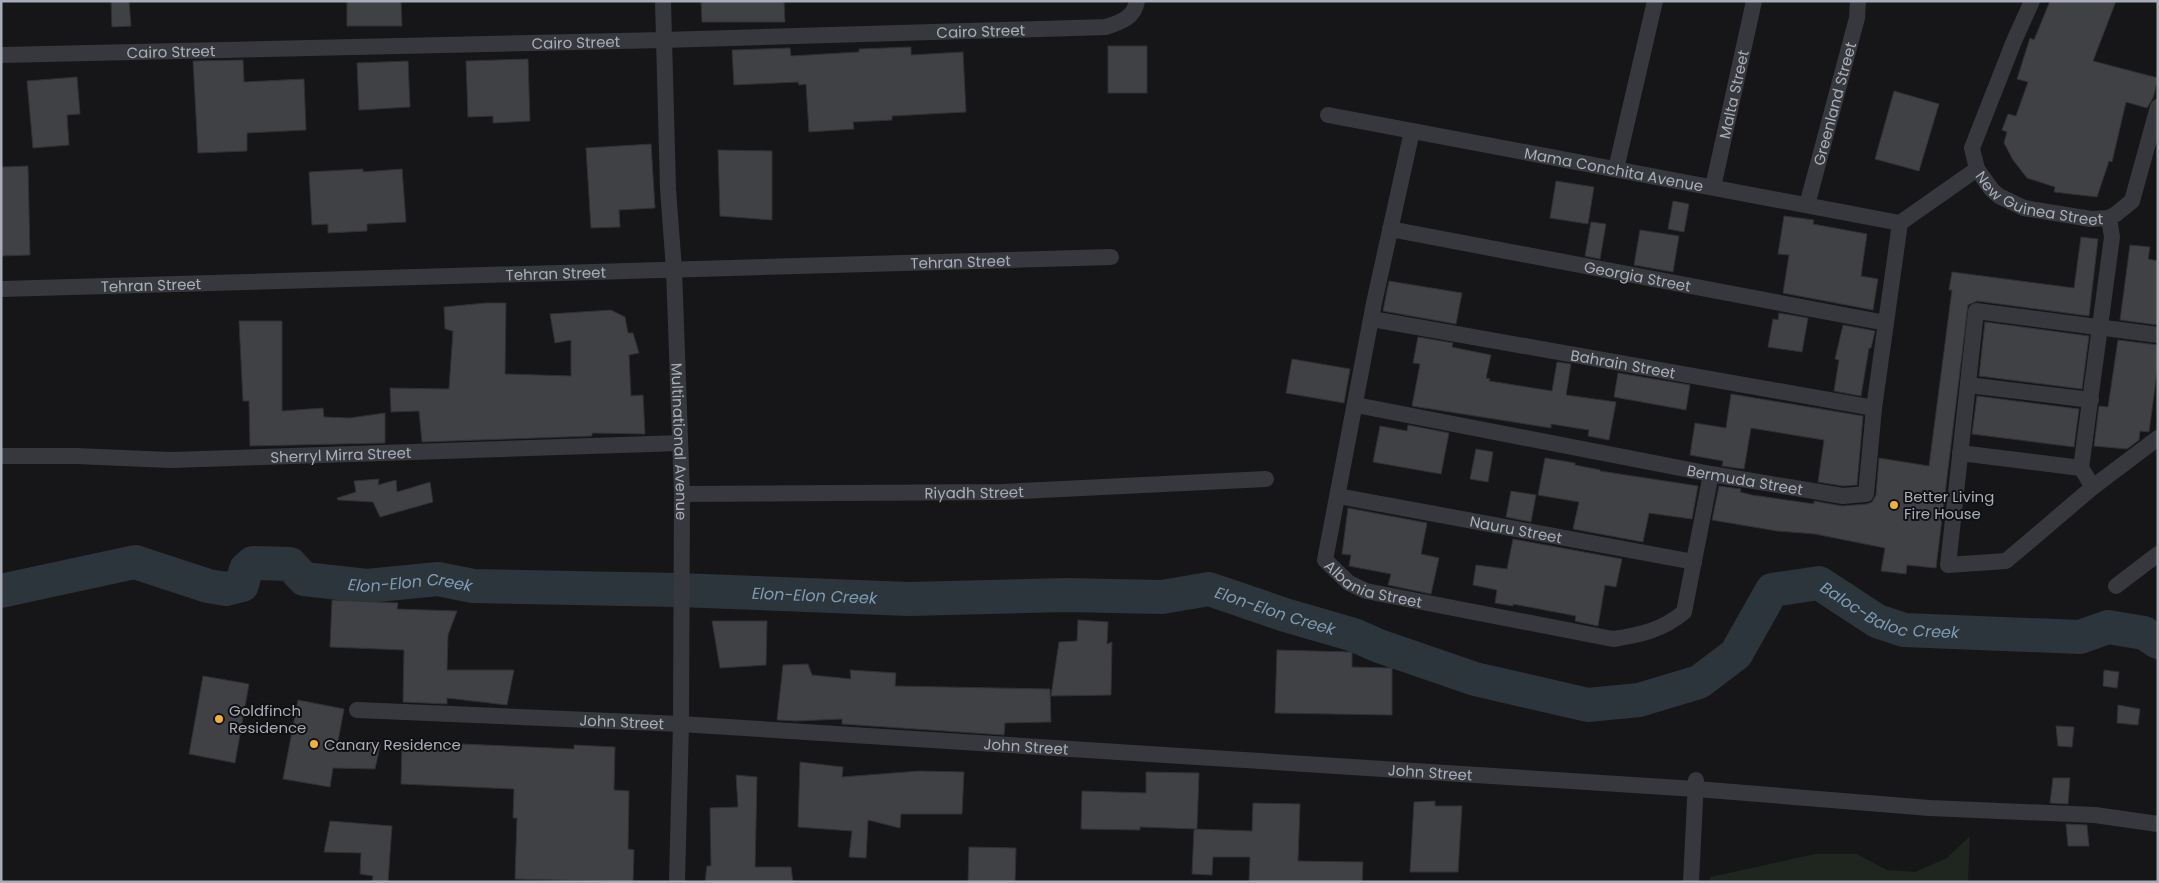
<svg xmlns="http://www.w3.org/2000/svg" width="2159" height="883" font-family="Poppins,sans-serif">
<rect width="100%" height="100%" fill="#161618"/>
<!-- green -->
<path fill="#1e261f" d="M1970,836l-2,46h-258v-5l105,-23h42l30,16 28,2 32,-14z"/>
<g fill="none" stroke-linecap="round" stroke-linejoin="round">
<!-- river -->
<path stroke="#2c353c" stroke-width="34" id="s1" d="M1,591l134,-29 73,24 18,3 16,-4 4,-16 7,-6 37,1 14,15 63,7 71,-7 35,7 205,4 231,9 156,-4 97,2 47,-8 76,26 69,20 25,11 96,33 113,26 51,-5 60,-18 37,-28 36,-64 47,-7 58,38 27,9 176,7 28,-10 36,6 14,9"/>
</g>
<!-- building -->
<g fill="#404145" stroke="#303034">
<path d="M111,1h18l2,25 -19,1z"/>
<path d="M347,1h54l1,25h-55z"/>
<path d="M701,1h83l1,21h-83z"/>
<path d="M2050,1h66l-23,60 65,17 -5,20 -6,10 -21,-6 -14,60 -3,-1 -12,36 -43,-5 1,-5 -28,-9 -14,-18 -9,-17 3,-11 -5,-2 6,-16 8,2 12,-34 -11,-3 13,-41 4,2z"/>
<rect x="1108" y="46" width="39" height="47"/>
<path d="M911,47v8l52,-3 3,60 -74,4v4l-39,2 1,7 -45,3 -3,-48 -7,1 -1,-3 -64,3 -2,-35 58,-2 1,8 68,-4v-3z"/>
<path d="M528,59l2,62 -37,2v-7l-25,1 -2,-56z"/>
<path d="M243,60l1,22 60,-3 2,51 -59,3v18l-49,2 -5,-92z"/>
<path d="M408,61l2,46 -51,3 -2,-47z"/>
<path d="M77,77l3,37 -13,1 2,30 -36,3 -6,-67z"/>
<path d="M1894,91l45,13 -20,67 -44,-12z"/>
<path d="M651,144l4,64 -36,2 1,17 -29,1 -5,-80z"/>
<path d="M718,150l54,1v69l-52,-4z"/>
<path d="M28,166l2,89 -29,1v-89z"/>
<path d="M363,169v3l39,-3 4,53 -39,2v7l-39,2v-9l-16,1 -3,-53z"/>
<path d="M1556,181l38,6 -6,37 -38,-6z"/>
<path d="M1673,201l16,3 -5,28 -16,-3z"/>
<path d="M1784,216l30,4 -1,4 54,10 -6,42 17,3 -5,31 -90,-17 6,-38 -11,-1z"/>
<path d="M1591,222l15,2 -6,35 -15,-3z"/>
<path d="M1640,230l39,6 -6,36 -39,-7z"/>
<path d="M2081,237l17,2 -9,77 -112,-15 -9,4 -32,263 -29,-3 -1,9 -25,-3 4,-23 -70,-14 -38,-3 -65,-11 7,-34 22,3 -1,3 12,3 62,9v-3l28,5 25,-2 5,-2 4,-7 3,-37 50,8 23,-176h-3l3,-18 122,16z"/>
<path d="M2130,245l20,2 -2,12 10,2v64l-38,-5z"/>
<path d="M1389,281l73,12 -6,31 -73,-13z"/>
<path d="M485,303h21l-1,71 66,2v-36l-16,3 -5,-29 61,-4 14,7 3,16h5l6,20 -10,2 2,41 12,-1 2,39 -53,-1v3l-170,6 -3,-31 -28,1 -1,-24 59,1 4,-58 -8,-2 -1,-22z"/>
<path d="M1779,313l29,5 -6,34 -34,-5 5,-28 5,1z"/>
<path d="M239,321h43v90l41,-3 1,9 26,1 35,-5v30l-135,3 -1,-45h-6z"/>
<path d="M1985,322l104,14 -7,53 -103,-13z"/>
<path d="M1843,325l32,6 -4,17h-2l-8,48 -27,-5 5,-31 -4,-1z"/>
<path d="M1418,337l35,6 -1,4 4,1 35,7 -5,23 4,1 -1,2 63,10 5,-29 14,2 -5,31 50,7 -7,38 -21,-4 1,-6 -38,-6v4l-139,-22 8,-42 -7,-1z"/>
<path d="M2118,340l40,5v19l-9,68 -9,-1 -1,9 -12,9 -33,-3 5,-40 9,1z"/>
<path d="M1292,359l58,10 -6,34 -58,-10z"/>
<path d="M1618,373l72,12 -4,25 -72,-13z"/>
<path d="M1731,394l132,22 -6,69 -14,1 -25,-4 6,-42 -73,-12 -7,41 -22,-3 1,-5 -33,-6 5,-32 31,5z"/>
<path d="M1977,396l102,13 -5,38 -102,-13z"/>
<path d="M1408,425l41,8 -8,41 -68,-12 7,-36 27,5z"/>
<path d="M1476,449l17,3 -5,30 -18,-3z"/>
<path d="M1545,458l30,5v2l25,5v1l98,15 -6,33 -43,-6 -6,29 -70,-13 6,-27 -41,-7z"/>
<path d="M379,479l-1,6 18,-5 1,12 33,-10 3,20 -53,15 -7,-15 -35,-2 -1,-2 19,-6 -2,-11z"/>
<path d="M1511,491l25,4 -5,27 -25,-5z"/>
<path d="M1348,508l79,15 -6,31 18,4 -8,36 -43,-9 3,-11 -42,-8 2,-11 -9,-1z"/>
<path d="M1513,539l109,20 -6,28 -11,-2 -7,41 -23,-5 1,-5 -63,-12v2l-18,-3 2,-13 -24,-5 3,-20 31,4z"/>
<path d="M332,600l66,3 -1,6 60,2 -9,24 -1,35h67l-7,35 -60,-7v6l-44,-2 1,-52 -74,-3z"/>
<path d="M1078,620l30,2 -1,22 5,-2 -1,53 -60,1 8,-54 18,-1z"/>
<path d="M712,621h55l-1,44 -46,3z"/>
<path d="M1277,650l75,2v15l40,1v47l-117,-2z"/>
<path d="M808,664l4,11 39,4 -1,-9 46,3 -1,13 155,3 1,33 -46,1 -1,12 -162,-11v-5l-46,2 -19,-1 6,-55z"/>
<path d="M2104,670l15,2 -2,16 -14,-2z"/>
<path d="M203,676l46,8 -14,79 -46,-9z"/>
<path d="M298,700l46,9 -6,32 43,1 -6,27 -42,-1 -3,19 -47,-8z"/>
<path d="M2118,705l22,4 -2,16 -21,-2z"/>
<path d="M2056,726l18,1 -2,20 -14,-1z"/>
<path d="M402,744h61l111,5v-4l41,2 -1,43 15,1 -1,58 6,1 -1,32 -118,-3 2,-61h-4l1,-29 -113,-5z"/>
<path d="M800,762l43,5 -1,10 77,-6 45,1 -2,42h-61l-1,14 -32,-8 -2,38 -17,-1 3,-26 -54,-4z"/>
<path d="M1146,772l53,1 -2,56 -57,-2v3l-59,-1 1,-38 64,2z"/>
<path d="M736,775l21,2 -2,90h36l2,15h-88l2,-16h4l-1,-58 28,-1z"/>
<path d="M2053,778h17l-2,26 -18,-1z"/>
<path d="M1435,801v5h27l-4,66h-48l4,-70z"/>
<path d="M1253,803l47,1 -2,57 65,1 -1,20h-113l1,-25h-37l-1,18 -20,-1 2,-45 58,2z"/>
<path d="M330,821l62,5 -4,56h-16l1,-6 -13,-2 1,-21 -37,-1z"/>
<path d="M2066,824l21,1 2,21h-21z"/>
<path d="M969,847l47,1 -1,34h-47z"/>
</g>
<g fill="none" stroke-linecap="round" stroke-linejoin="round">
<!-- street -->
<g stroke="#37383d" stroke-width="16">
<path id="s2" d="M663,1l5,188 6,80 8,225 -1,230 -4,158"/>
<path id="s3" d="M2032,1l-18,40 -42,107 5,21 15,21 7,6 25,12 67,11 18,-1 7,-4 16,-13 26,-94"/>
<path id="s4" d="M1,55l662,-15 443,-13c15,-5 28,-9 31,-26"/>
<path id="s5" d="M1328,115l572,108"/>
<path id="s6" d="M1412,131l-38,172 -49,257 24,23 17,8 247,48c27,-4 50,-9 71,-27l27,-138"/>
<path d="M1616,169l39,-168"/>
<path id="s7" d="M1713,187l41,-186"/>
<path id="s8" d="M1807,205l50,-187 1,-17"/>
<path d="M1900,223l77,-54"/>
<path id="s9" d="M1390,229l496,94"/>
<path id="s10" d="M1,289l1110,-32"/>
<path id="s11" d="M1372,319l502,89"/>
<path d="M2158,335l-182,-24 -28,254 58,-4 87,-74 65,-49"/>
<path d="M1968,385l123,15"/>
<path id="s12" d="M1356,405l355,69 132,22 23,-2 8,-86 26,-185"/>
<path d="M1960,453l121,15"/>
<path id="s13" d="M1,456h75l94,4 510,-17"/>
<path d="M2093,487l-12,-19 31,-231 -3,-19"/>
<path id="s14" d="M682,494l320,-2 264,-13"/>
<path id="s15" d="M1338,496l356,66"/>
<path d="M2116,586l42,-32"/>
<path id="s16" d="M357,710l324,14 1015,65 234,19 165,7 63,9"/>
<path d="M1691,882l5,-102"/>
</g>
</g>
<!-- markers -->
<g fill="#f2b134" stroke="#111113" stroke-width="2">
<circle cx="1894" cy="505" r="5"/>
<circle cx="219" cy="719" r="5"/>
<circle cx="314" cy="744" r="5"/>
</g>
<g text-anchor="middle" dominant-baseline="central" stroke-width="4" stroke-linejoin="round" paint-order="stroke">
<!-- street labels -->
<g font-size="15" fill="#a8adb8" stroke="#111113">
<text stroke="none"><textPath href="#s4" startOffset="980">Cairo Street</textPath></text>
<text stroke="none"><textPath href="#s4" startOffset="575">Cairo Street</textPath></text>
<text stroke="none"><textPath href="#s4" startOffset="170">Cairo Street</textPath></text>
<text stroke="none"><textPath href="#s7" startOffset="95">Malta Street</textPath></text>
<text stroke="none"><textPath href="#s8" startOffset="105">Greenland Street</textPath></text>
<text stroke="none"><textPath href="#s5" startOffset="291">Mama Conchita Avenue</textPath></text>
<text stroke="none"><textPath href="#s3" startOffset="254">New Guinea Street</textPath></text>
<text stroke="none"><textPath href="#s10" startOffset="960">Tehran Street</textPath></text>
<text stroke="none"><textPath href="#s10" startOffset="555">Tehran Street</textPath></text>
<text stroke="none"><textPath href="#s9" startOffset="252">Georgia Street</textPath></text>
<text stroke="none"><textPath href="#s10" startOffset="150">Tehran Street</textPath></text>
<text stroke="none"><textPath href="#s11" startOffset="255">Bahrain Street</textPath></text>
<text stroke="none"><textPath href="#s2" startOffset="441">Multinational Avenue</textPath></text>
<text stroke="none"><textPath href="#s13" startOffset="340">Sherryl Mirra Street</textPath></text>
<text stroke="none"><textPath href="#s12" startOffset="396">Bermuda Street</textPath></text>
<text stroke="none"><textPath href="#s14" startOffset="292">Riyadh Street</textPath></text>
<text stroke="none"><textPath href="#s15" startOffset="181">Nauru Street</textPath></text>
<text stroke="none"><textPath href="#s6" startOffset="494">Albania Street</textPath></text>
<text stroke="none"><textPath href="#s16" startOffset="265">John Street</textPath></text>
<text stroke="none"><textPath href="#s16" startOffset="670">John Street</textPath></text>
<text stroke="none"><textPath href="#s16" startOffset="1075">John Street</textPath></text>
</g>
<!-- poi labels -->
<g font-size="15" fill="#a8adb8" stroke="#111113" text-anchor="start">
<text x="1904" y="496">Better Living<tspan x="1904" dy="17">Fire House</tspan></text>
<text x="229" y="710">Goldfinch<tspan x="229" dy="17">Residence</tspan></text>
<text x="324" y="744">Canary Residence</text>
</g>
<!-- water labels -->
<g font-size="16" font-style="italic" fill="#7f9bb3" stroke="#111113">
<text stroke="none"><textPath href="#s1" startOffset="439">Elon-Elon Creek</textPath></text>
<text stroke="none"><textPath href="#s1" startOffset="844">Elon-Elon Creek</textPath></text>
<text stroke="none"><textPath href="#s1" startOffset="1996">Baloc-Baloc Creek</textPath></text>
<text stroke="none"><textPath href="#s1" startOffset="1309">Elon-Elon Creek</textPath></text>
</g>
</g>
<!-- border -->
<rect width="2159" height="883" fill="none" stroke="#a8adb8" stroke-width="5"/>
</svg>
